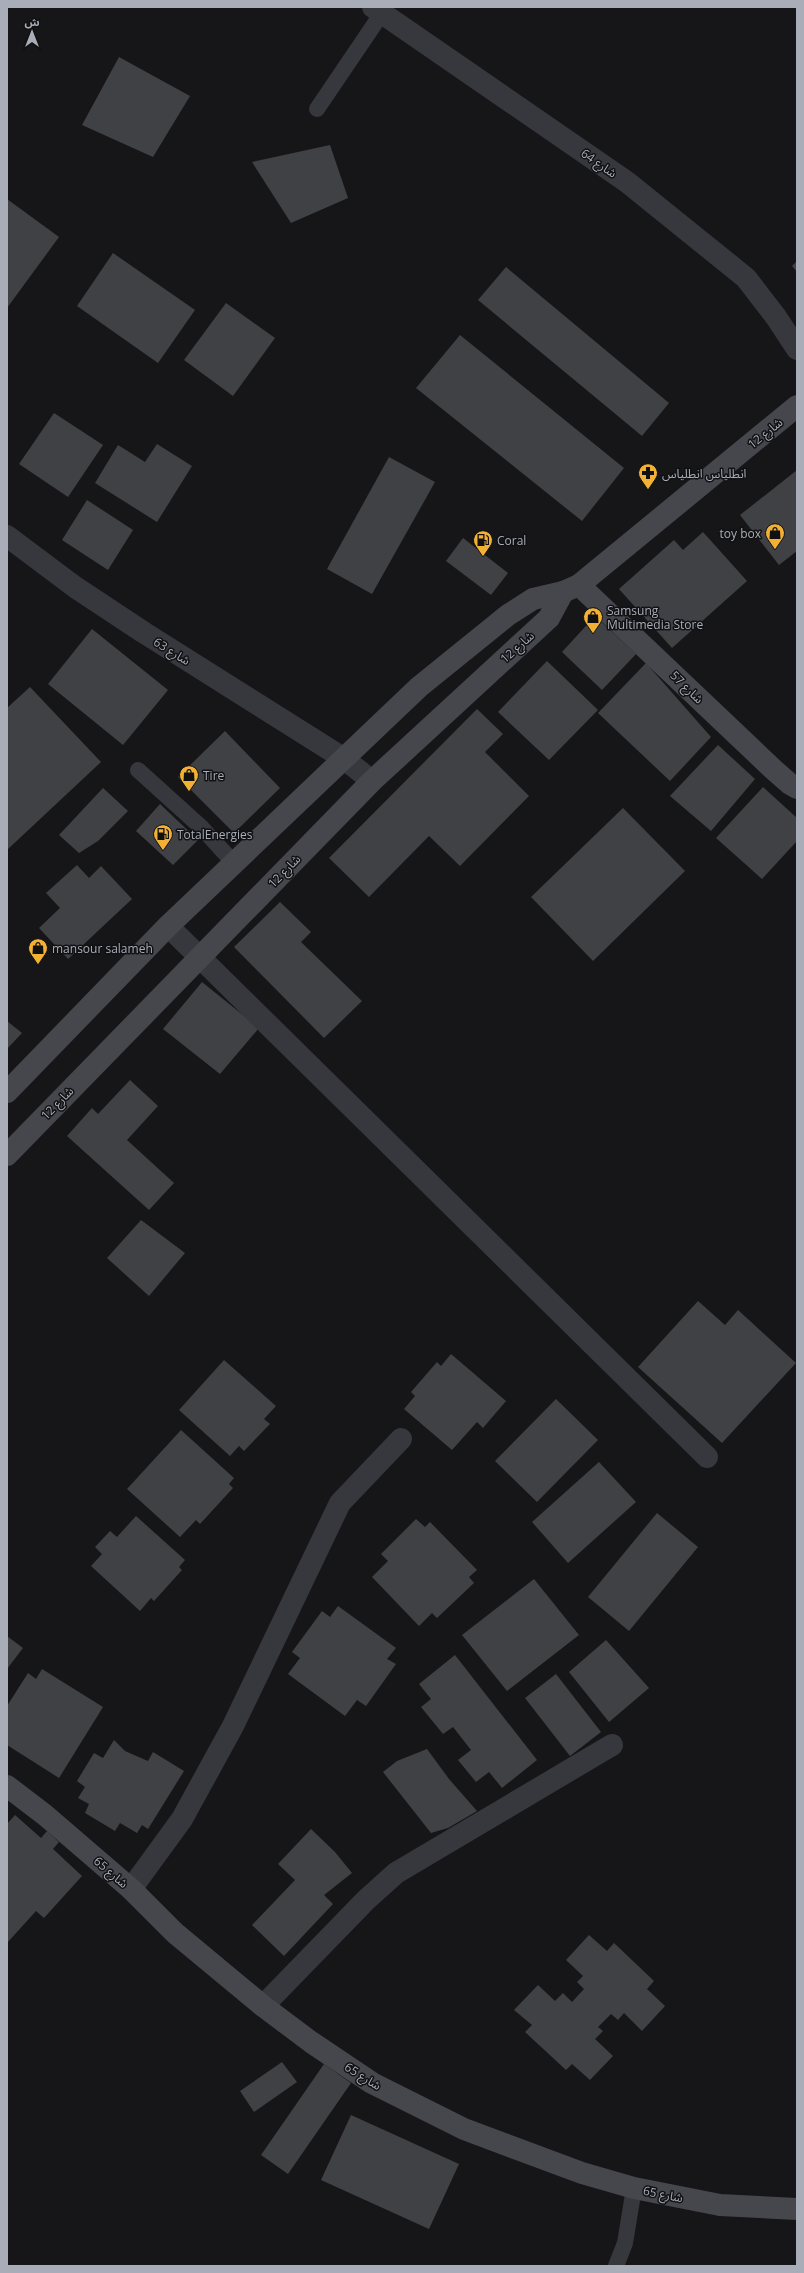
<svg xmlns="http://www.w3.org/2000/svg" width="804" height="2273" font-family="'Open Sans','Noto Sans Arabic',sans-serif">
<rect width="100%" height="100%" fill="#161618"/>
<!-- building -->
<g fill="#404145">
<path d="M119,57l71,39 -37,61 -71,-32z"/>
<path d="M330,145l18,53 -57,25 -39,-61z"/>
<path d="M7,199l52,38 -52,71z"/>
<path d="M113,253l82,57 -37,53 -81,-57z"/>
<path d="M797,261v11l-5,-6z"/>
<path d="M506,267l163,136 -27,33 -164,-136z"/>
<path d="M226,303l49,35 -42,58 -49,-36z"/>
<path d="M460,335l164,133 -42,53 -166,-133z"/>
<path d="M54,413l49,32 -35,52 -49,-33z"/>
<path d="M157,444l35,22 -35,56 -62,-39 23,-38 27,17z"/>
<path d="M389,457l46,25 -63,112 -45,-25z"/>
<path d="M797,470v81l-18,14 -39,-50z"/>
<path d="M87,500l46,30 -25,40 -46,-30z"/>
<path d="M703,532l44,49 -75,67 -53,-59 55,-49 9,10z"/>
<path d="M463,538l45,35 -17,22 -45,-34z"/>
<path d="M595,616l41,38 -34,36 -40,-38z"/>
<path d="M92,629l76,61 -45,55 -75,-61z"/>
<path d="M547,661l51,49 -49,50 -51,-48z"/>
<path d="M646,663l65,74 -41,44 -72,-68z"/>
<path d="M30,687l71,75 -94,88v-142z"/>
<path d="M477,709l26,25 -18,18 44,44 -69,70 -31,-30 -60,61 -40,-39z"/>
<path d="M225,731l55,57 -46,45 -56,-56z"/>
<path d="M718,745l37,34 -44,52 -41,-35z"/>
<path d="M763,787l34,31v23l-35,38 -46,-41z"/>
<path d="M103,788l25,23 -30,30 -19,12 -20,-18z"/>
<path d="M160,804l38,36 -25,25 -37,-34z"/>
<path d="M623,808l62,63 -92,90 -62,-64z"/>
<path d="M77,865l12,13 12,-12 31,33 -64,60 -29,-31 21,-20 -14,-15z"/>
<path d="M280,902l31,30 -10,10 61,59 -38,37 -90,-91z"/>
<path d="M202,982l57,46 -39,46 -57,-45z"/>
<path d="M7,1021l15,12 -15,16z"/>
<path d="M130,1080l28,26 -31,34 47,43 -25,27 -82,-74 25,-28 6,6z"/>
<path d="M141,1220l44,33 -36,43 -42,-38z"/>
<path d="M698,1301l27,24 13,-15 58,53 -74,80 -84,-76z"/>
<path d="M451,1354l55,47 -23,27 -6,-6 -25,28 -48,-41 11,-13 -4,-4 26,-30 4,4z"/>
<path d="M224,1360l52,46 -12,13 6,5 -26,27 -5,-5 -9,10 -51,-46z"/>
<path d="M556,1399l42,41 -61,62 -42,-41z"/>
<path d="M181,1430l53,48 -5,6 4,4 -33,36 -4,-4 -16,17 -53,-48z"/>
<path d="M599,1462l37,40 -68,61 -36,-41z"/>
<path d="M657,1513l41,34 -69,84 -41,-34z"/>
<path d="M136,1516l49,44 -6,7 3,3 -28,31 -3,-3 -11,13 -49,-45 11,-12 -7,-7 15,-16 7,6z"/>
<path d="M416,1519l9,8 5,-5 47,48 -8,7 5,6 -37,35 -5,-5 -13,13 -47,-49 16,-16 -7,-7z"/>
<path d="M534,1579l45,56 -72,56 -45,-56z"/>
<path d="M338,1606l58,42 -9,11 9,5 -30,42 -9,-6 -12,16 -57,-42 12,-16 -8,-6 30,-41 8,6z"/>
<path d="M7,1636l16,12 -16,21z"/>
<path d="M606,1640l43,48 -40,34 -40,-50z"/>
<path d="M455,1655l82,105 -35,28 -13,-16 -13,10 -18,-22 13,-10 -18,-23 -10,7 -22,-27 10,-8 -12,-15z"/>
<path d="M42,1669l61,38 -44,71 -52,-33v-39l21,-33 8,6z"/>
<path d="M556,1674l45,58 -31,24 -45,-58z"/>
<path d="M114,1740l11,11 23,10 5,-9 31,19 -36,58 -6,-4 -5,8 -17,-10 -5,8 -30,-18 4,-9 -11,-6 7,-11 -8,-6 17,-28 9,5z"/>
<path d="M427,1749l22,30 28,32 -29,17 -17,5 -48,-61 14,-11z"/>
<path d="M15,1815l26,23 6,-7 12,11 -6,7 29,27 -38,42 -8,-7 -29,32v-119z"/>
<path d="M311,1829l24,23 17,21 -28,22 9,9 -49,52 -32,-31 43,-45 -17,-16z"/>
<path d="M589,1935l18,16 7,-8 40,38 -7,8 18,17 -23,25 -18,-18 -6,7 -7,-6 -13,13 5,4 -8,8 18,17 -23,24 -18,-16 -6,6 -41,-38 7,-7 -18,-15 24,-25 17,16 8,-8 9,9 12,-13 -7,-7 6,-6 -17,-16z"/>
<path d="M282,2062l15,20 -43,30 -14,-21z"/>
<path d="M324,2064l27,19 -63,91 -27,-19z"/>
<path d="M351,2115l108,49 -30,65 -108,-49z"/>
</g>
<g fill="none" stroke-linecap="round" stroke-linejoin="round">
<!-- lane -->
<g stroke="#37383d" stroke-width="16">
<path d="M317,109l65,-96"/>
<path d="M138,770l63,57 33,36"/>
<path d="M616,2266l9,-23 9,-55"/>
</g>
<!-- street -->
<g stroke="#37383d" stroke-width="22">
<path d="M373,7l254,175 119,96 30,39 21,32"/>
<path d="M7,536l68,51 68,45 200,126 29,23"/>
<path d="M168,926l539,531"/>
<path d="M131,1889l51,-70 51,-93 107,-223 61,-64"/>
<path d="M263,2006l103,-106 30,-27 216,-128"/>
</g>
<!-- secondary -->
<g stroke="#45474d" stroke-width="22">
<path d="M579,585l195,185 16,14 7,4"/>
<path d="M7,1092l161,-166 251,-239 89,-72 25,-16 30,-7 16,-7 218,-179"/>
<path d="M7,1155l365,-374 177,-163 14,-26"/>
<path d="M7,1786l38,29 86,74 44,44 88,73 48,36 61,41 92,46 118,44 52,15 86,17 77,4"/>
</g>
</g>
<!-- icons -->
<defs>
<g id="pharmacy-pin" transform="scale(1)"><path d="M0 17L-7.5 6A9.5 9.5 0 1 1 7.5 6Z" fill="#f2b134" stroke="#111113"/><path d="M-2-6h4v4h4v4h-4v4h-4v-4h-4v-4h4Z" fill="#111"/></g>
<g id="shop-pin" transform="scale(1)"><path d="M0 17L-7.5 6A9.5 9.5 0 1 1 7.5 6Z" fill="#f2b134" stroke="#111113"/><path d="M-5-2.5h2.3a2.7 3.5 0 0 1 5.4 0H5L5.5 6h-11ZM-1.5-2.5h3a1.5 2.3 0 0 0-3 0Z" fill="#111"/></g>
<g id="fuel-pin" transform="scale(1)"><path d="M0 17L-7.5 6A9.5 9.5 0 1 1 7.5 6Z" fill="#f2b134" stroke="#111113"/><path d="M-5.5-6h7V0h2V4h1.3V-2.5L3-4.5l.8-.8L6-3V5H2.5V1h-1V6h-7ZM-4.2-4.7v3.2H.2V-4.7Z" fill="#111"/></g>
</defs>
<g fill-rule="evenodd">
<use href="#pharmacy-pin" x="648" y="473"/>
<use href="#shop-pin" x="775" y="533"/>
<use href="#fuel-pin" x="483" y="540"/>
<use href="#shop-pin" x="593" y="617"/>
<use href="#shop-pin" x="189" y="775"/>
<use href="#fuel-pin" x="163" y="834"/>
<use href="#shop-pin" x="38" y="948"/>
</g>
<g text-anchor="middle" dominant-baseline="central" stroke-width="3" stroke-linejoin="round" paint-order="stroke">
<!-- street labels -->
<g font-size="12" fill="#a8adb8" stroke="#111113">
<text transform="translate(599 163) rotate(35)">شارع 64</text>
<text transform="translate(765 433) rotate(-39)">شارع 12</text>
<text transform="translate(517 647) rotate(-42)">شارع 12</text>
<text transform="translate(172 651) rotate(32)">شارع 63</text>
<text transform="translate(687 687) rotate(44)">شارع 57</text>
<text transform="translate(284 871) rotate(-46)">شارع 12</text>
<text transform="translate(57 1103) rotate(-46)">شارع 12</text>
<text transform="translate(111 1872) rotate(41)">شارع 65</text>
<text transform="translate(363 2076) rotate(32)">شارع 65</text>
<text transform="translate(663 2194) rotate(11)">شارع 65</text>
</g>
<!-- poi labels -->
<g font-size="12" fill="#a8adb8" stroke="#111113" text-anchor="start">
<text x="662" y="473">انطلياس انطلياس</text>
<text x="761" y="533" text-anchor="end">toy box</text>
<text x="497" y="540">Coral</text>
<text x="607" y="610">Samsung<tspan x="607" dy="14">Multimedia Store</tspan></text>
<text x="203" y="775">Tire</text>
<text x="177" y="834">TotalEnergies</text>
<text x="52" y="948">mansour salameh</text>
</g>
</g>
<!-- border -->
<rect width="804" height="2273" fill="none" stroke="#a8adb8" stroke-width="16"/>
<!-- north arrow -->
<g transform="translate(32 32)" stroke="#111113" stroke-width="3" paint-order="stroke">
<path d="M0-3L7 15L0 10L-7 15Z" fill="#a8adb8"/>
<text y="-6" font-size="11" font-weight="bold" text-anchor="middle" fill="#a8adb8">ش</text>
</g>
</svg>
